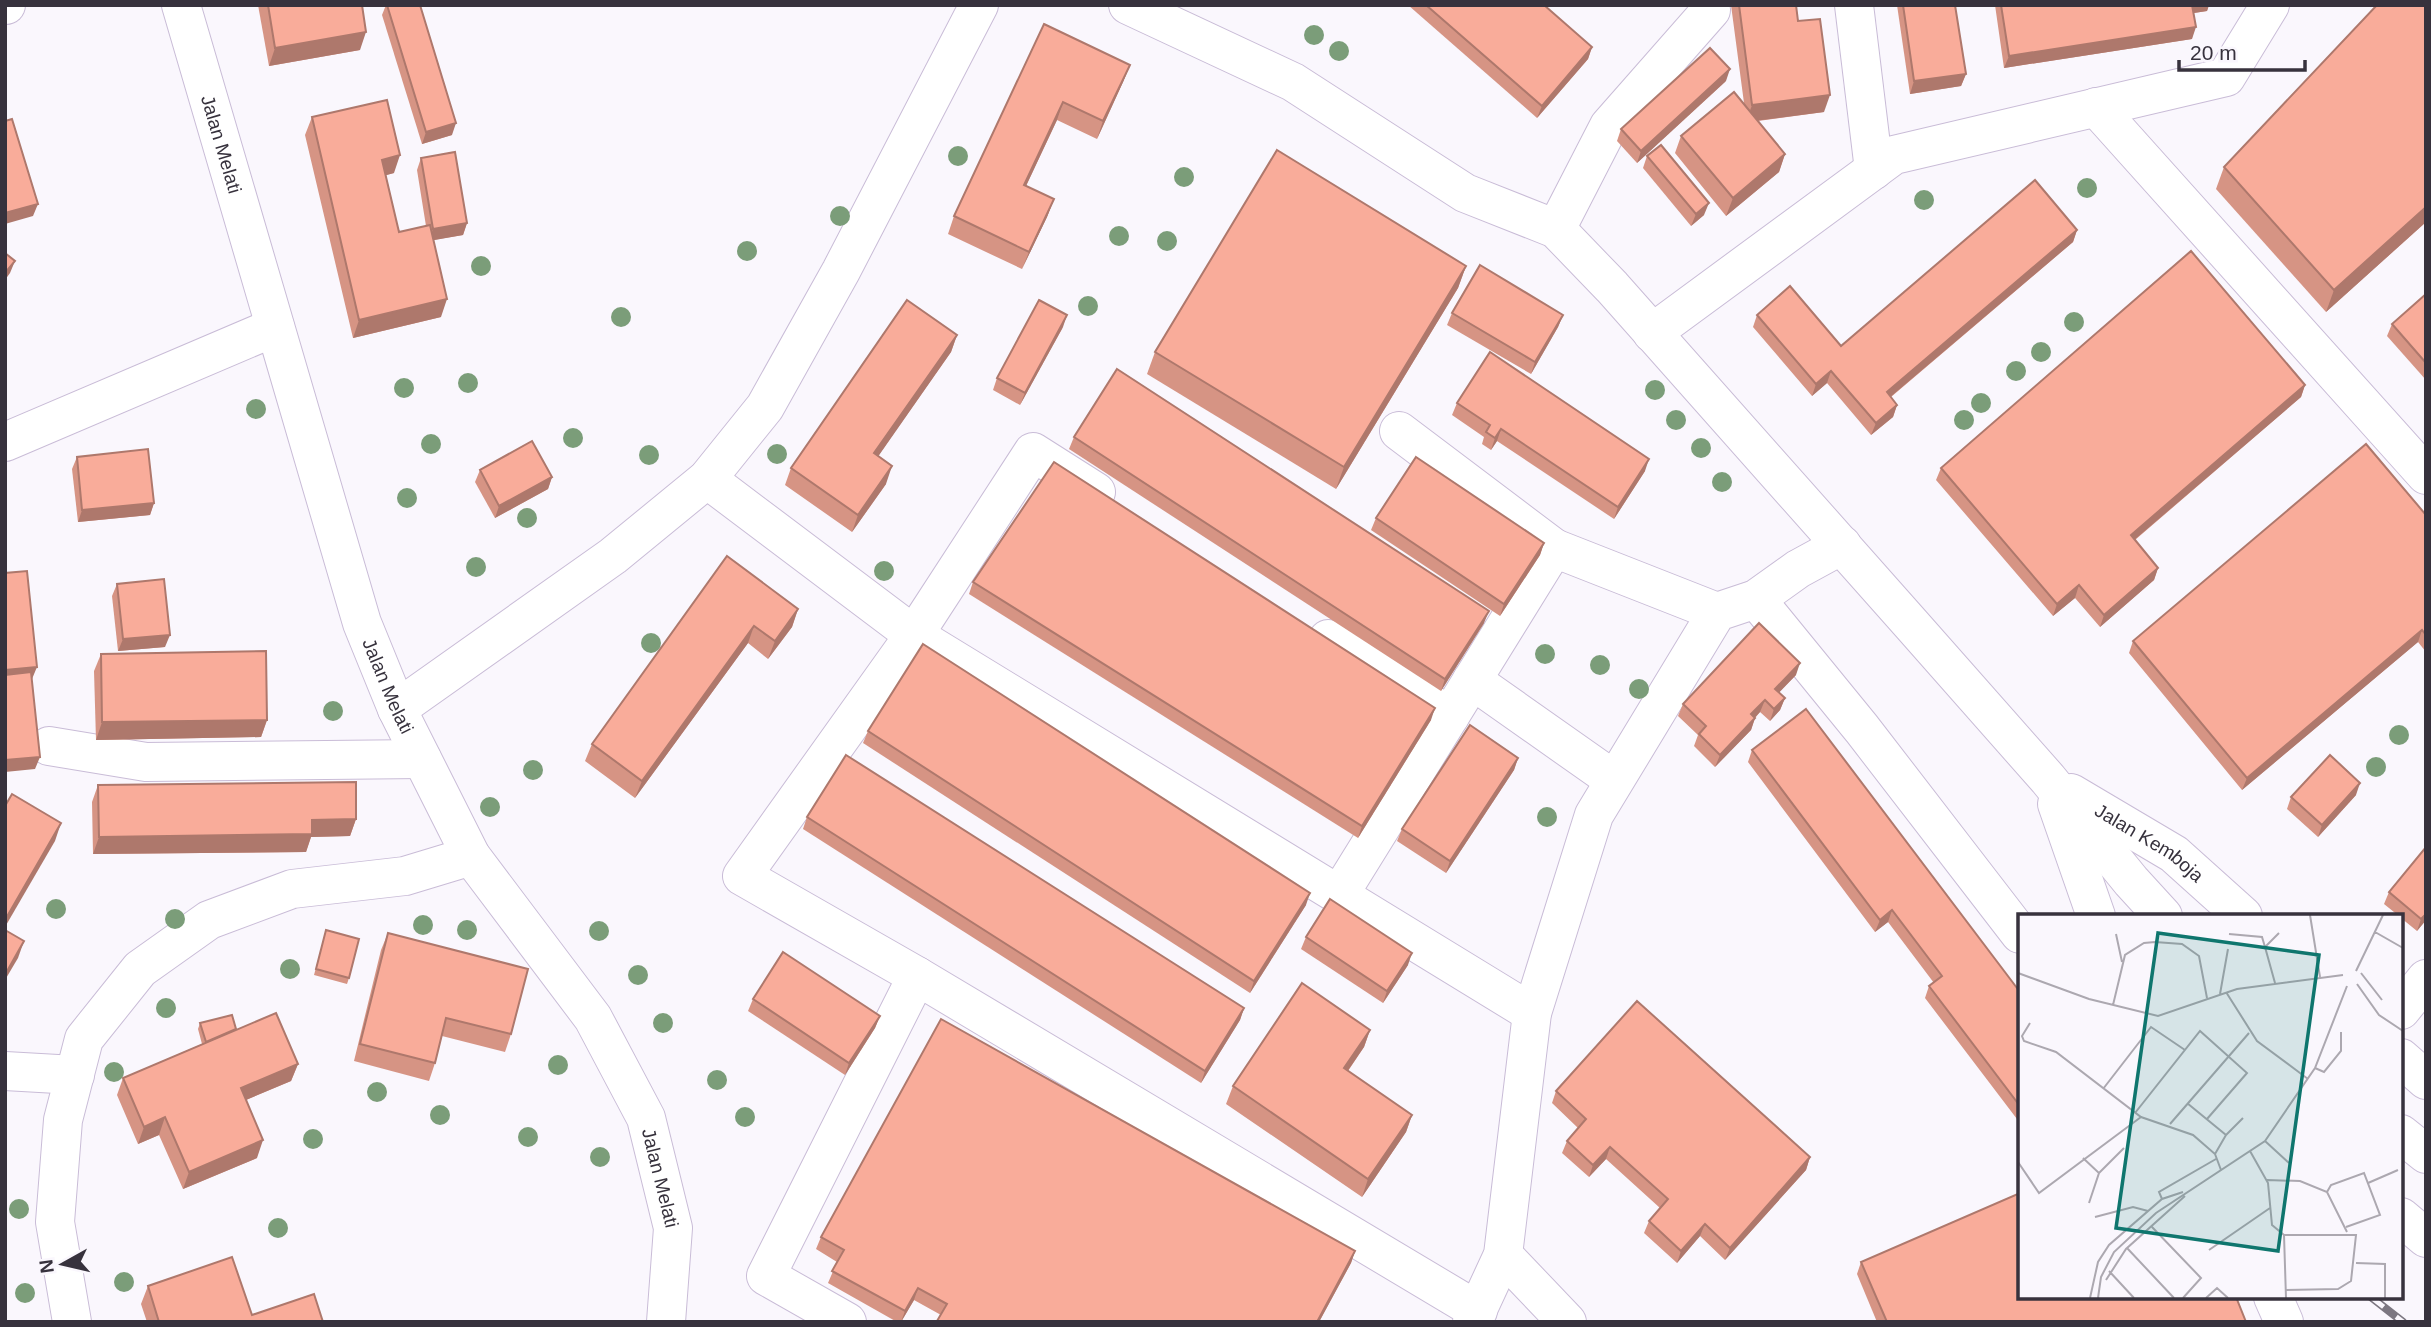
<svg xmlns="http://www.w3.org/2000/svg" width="2431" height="1327" font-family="Helvetica,sans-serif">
<rect width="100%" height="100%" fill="#faf7fd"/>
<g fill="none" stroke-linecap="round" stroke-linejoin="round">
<!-- minor casing -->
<g stroke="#c9bcd7" stroke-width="40">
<g id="minor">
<path d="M5,5h1"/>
<path id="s1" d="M181,5l181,618 35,86 74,147 122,162 53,100 27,110 -7,94"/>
<path d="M1128,5l165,77 172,111 91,36 56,58 300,338 136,154 83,102 32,35"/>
<path d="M1854,5l20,165"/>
<path d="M2096,107l330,368"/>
<path d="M1556,229l53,-103 102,-116"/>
<path d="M1652,333l242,-178 332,-78 44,-72"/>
<path d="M1399,431l155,117"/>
<path d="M5,442l270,-115"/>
<path d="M707,479l207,156 618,378"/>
<path d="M1096,492l-63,-40 -119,183 -172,241 175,100 561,335"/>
<path d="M1756,599l106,130 158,205"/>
<path d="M1328,639l122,77"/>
<path d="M1472,680l142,100"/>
<path d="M397,709l216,-153 94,-77 58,-72 76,-136 138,-266"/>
<path d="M49,746l97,16 276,-3"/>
<path id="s2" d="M2071,793l103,61 69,62"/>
<path d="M2057,804l39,112"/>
<path d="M1339,895l215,-347 163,64"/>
<path d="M2401,1010l25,-31"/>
<path d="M2401,1058l25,22"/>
<path d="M5,1071l70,4"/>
<path d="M2401,1134l25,20"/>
<path d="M2401,1217l25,21"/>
<path d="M1503,1255l64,67"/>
<path d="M2273,1297l11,25"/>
<path d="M72,1322l-17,-100 8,-102 21,-81 56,-70 69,-49 83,-31 113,-13 66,-20"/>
<path d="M847,1322l-81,-46 151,-300"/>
<path d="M1472,1322l31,-67 29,-242 62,-198 123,-203 39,-13 42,-30 44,-24"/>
</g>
</g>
<!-- minor -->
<use href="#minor" stroke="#fff" stroke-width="38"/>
<!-- rail casing -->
<g stroke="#7c7781" stroke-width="8">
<path id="rail" d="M2371,1297l32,25"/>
</g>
<!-- rail -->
<use href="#rail" stroke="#faf7fd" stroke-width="5" stroke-dasharray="16" stroke-linecap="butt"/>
</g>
<!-- trees -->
<g fill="#7b9d79">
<circle cx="1314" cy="35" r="10"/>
<circle cx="1339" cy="51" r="10"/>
<circle cx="958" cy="156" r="10"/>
<circle cx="1184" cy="177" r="10"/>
<circle cx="2087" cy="188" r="10"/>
<circle cx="1924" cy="200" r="10"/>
<circle cx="840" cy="216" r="10"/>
<circle cx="1119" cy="236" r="10"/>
<circle cx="1167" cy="241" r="10"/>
<circle cx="747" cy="251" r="10"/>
<circle cx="481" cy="266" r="10"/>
<circle cx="1088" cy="306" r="10"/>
<circle cx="621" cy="317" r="10"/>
<circle cx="2074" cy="322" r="10"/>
<circle cx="2041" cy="352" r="10"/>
<circle cx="2016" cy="371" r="10"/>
<circle cx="468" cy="383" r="10"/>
<circle cx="404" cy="388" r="10"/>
<circle cx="1655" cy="390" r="10"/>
<circle cx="1981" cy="403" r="10"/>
<circle cx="256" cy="409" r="10"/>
<circle cx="1676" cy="420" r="10"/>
<circle cx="1964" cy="420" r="10"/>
<circle cx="573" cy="438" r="10"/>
<circle cx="431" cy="444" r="10"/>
<circle cx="1701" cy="448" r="10"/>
<circle cx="777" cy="454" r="10"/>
<circle cx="649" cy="455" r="10"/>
<circle cx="1722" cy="482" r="10"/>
<circle cx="407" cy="498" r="10"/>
<circle cx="527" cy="518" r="10"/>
<circle cx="476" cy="567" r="10"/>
<circle cx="884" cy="571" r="10"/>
<circle cx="651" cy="643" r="10"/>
<circle cx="1545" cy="654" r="10"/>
<circle cx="1600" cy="665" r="10"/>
<circle cx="1639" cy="689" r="10"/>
<circle cx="333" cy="711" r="10"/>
<circle cx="2399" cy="735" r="10"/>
<circle cx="2376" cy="767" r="10"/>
<circle cx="533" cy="770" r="10"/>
<circle cx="490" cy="807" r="10"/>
<circle cx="1547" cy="817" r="10"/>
<circle cx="56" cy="909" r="10"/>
<circle cx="175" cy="919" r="10"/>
<circle cx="423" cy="925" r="10"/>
<circle cx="467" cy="930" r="10"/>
<circle cx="599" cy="931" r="10"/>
<circle cx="290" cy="969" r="10"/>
<circle cx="638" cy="975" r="10"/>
<circle cx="166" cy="1008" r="10"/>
<circle cx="663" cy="1023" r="10"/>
<circle cx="558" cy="1065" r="10"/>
<circle cx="114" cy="1072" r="10"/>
<circle cx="717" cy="1080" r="10"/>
<circle cx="377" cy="1092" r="10"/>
<circle cx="440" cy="1115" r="10"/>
<circle cx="745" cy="1117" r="10"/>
<circle cx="528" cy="1137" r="10"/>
<circle cx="313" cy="1139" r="10"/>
<circle cx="600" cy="1157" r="10"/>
<circle cx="19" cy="1209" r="10"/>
<circle cx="278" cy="1228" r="10"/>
<circle cx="124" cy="1282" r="10"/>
<circle cx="25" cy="1293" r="10"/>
</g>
<!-- wall -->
<g fill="#d69484">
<path d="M258,5h104l-2,45 -91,16z"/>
<path d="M386,5h34l32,130 -30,9 -40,-129z"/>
<path d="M1408,5h136l48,42 -4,12 -51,59z"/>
<path d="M1731,5h65l2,16 26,91 -66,9 27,33 -6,18 -53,44 -51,-63 6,-17 63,-33z"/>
<path d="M1897,5h58l11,69 -5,12 -51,8z"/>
<path d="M1995,5h214l-2,6 -13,2 -2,26 -188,29z"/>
<path d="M1044,24l86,41 -7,17 -26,57 -40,-19 -31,66 28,13 -7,18 -25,52 -74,-35 6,-18z"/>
<path d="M1726,81l-89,82 -20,-22 4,-12z"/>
<path d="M312,117l82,56 -8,2 13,57 27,-6 -9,-56 4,-12 46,65 -4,12 -30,5 8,77 -88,21 -48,-203z"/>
<path d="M1647,156l57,59 -13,11 -48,-58z"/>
<path d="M2224,167l202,55 -100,90 -110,-123z"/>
<path d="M2077,230l-4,12 -182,155 6,8 -4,12 -22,18 -44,-52 -15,13 -59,-69 4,-12 84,31z"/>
<path d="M1466,266l-8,22 -122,201 -189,-115 8,-22z"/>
<path d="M2426,294v86l-39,-44 5,-12z"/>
<path d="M1452,313l111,2 -5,12 -27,47 -84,-49z"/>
<path d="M1063,327l-43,78 -27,-15 4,-12z"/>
<path d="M957,335l-6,17 -73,104 8,28 -34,48 -67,-47 6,-17z"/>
<path d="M2305,385l-4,12 -166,143 23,28 -4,12 -54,47 -25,-29 -22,18 -117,-136 5,-12z"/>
<path d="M1457,403l188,68 -31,48 -117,-78 -6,9 -9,-6 2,-7 -32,-22z"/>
<path d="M1074,437l410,186 -43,68 -372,-242z"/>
<path d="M77,457l77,46 -4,12 -72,7 -6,-53z"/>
<path d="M480,470l72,7 -4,12 -53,29 -20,-36z"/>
<path d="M2426,515v137l-8,-10 -176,148 -113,-137 4,-12z"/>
<path d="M1376,518l168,25 -4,12 -40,61 -129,-86z"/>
<path d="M727,556l71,53 -6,18 -24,32 -20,-16 -113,155 -50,-37 7,-17z"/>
<path d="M973,582l458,138 -73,118 -389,-244z"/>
<path d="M117,584l48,63 -47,4 -6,-55z"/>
<path d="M101,654l166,66 -6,17 -165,3 -2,-69z"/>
<path d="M1796,675l-17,17 6,6 -5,12 -10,11 -10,-9 -5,6 -4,12 -36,37 -21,-21 4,-11 -20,-19 5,-12z"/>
<path d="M868,731l438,174 -56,88 -387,-250z"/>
<path d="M1752,750l268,242v131l-95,-125 4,-12 5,-3 -46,-61 -13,10 -127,-170z"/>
<path d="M1518,758l-4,12 -68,103 -49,-32 5,-12z"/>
<path d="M98,785l258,34 -6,17 -39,1 -5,15 -213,2 -1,-52z"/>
<path d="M2356,795l-38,42 -31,-28 4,-12z"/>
<path d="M807,817l437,191 -4,12 -39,63 -398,-254z"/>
<path d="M2389,892l37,28 -9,11 -16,-13v-2h-2l-15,-12z"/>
<path d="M326,930l23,48 -2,6 -33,-9z"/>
<path d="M388,933l123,101 -6,18 -63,-16 -7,27 -6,18 -75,-20 27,-111z"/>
<path d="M1306,937l102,28 -25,38 -82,-54z"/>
<path d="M753,999l127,17 -5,12 -30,47 -97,-64z"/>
<path d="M200,1023l36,6 62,35 -7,17 -45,19 11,58 -74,31 -24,-54 -21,9 -21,-49 6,-17 79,-34 -4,-15z"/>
<path d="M1370,1030l-6,17 -16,24 64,44 -6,17 -44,65 -136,-93 7,-18z"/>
<path d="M1556,1091l254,66 -4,13 -81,90 -25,-24 -23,27 -33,-30 5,-12 11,-13 -54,-49 -17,18 -27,-24 5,-12 11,-13 -26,-25z"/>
<path d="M821,1237l534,14 -4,12 -32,59h-382l4,-7 -27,-15 -13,22h-4l-69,-39 9,-21 -21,-13z"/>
<path d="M1861,1262l385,60h-369l-20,-48z"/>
<path d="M148,1286l104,29 71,7h-176l-6,-18z"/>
</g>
<!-- shaded-wall -->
<g fill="#ae786c">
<path d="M2190,5h19l-2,6 -20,3z"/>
<path d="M2196,27l-4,12 -188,29 5,-12z"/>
<path d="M366,32l-6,18 -91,16 6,-18z"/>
<path d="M1592,47l-4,12 -51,59 5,-12z"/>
<path d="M1130,65l-7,17 -26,57 6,-18z"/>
<path d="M1730,69l-4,12 -89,82 4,-12z"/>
<path d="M1966,74l-5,12 -51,8 4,-13z"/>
<path d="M1830,95l-6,17 -78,10 6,-17z"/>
<path d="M1063,102l-6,18 -39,83 6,-18z"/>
<path d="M456,123l-4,12 -30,9 4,-12z"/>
<path d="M1785,154l-6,18 -53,44 7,-18z"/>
<path d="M400,155l-6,18 -18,5 6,-18z"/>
<path d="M1054,199l-7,18 -25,52 7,-17z"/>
<path d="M1709,203l-5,12 -13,11 5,-12z"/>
<path d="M38,204l-5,12 -28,8v-11z"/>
<path d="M2426,207v15l-100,90 8,-22z"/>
<path d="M467,223l-4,12 -34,6 4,-12z"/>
<path d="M2077,230l-4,12 -191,162 5,-12z"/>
<path d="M15,261l-5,12 -5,7v-7z"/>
<path d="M1466,266l-8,22 -122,201 8,-22z"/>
<path d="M447,299l-6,18 -88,21 6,-18z"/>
<path d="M1067,315l-4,12 -43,78 5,-12z"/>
<path d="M1563,315l-5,12 -27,47 4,-12z"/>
<path d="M957,335l-6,17 -83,119 6,-18z"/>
<path d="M1831,371l-4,12 -15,13 4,-12z"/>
<path d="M2305,385l-4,12 -175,150 5,-12z"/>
<path d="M1897,405l-4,12 -22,18 5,-12z"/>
<path d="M1501,429l-4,12 -6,9 4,-12z"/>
<path d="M1649,459l-4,12 -31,48 4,-12z"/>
<path d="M892,466l-6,18 -34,48 6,-17z"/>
<path d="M552,477l-4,12 -53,29 4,-12z"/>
<path d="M154,503l-4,12 -72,7 4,-12z"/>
<path d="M1544,543l-4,12 -40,61 4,-12z"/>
<path d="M2158,568l-4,12 -54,47 4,-12z"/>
<path d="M2079,585l-4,13 -22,18 4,-12z"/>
<path d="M798,609l-6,18 -24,32 7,-18z"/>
<path d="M1489,611l-5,12 -43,68 4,-12z"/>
<path d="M754,626l-6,17 -113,155 7,-17z"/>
<path d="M2422,630l-4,12 -176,148 5,-12z"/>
<path d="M170,635l-5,12 -47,4 5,-12z"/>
<path d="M1800,663l-4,12 -25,26 4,-12z"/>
<path d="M37,667l-5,12 -27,3v-12z"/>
<path d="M1785,698l-5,12 -10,11 4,-12z"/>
<path d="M1765,700l-5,12 -13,14 4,-12z"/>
<path d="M1435,708l-4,12 -73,118 4,-12z"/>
<path d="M1755,718l-4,12 -36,37 5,-12z"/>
<path d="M267,720l-6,17 -165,3 6,-18z"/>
<path d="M40,757l-5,12 -30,3v-12z"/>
<path d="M1518,758l-4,12 -68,103 4,-12z"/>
<path d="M2360,783l-4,12 -38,42 4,-12z"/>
<path d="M356,819l-6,17 -39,1 -5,15 -213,2 6,-17 213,-17z"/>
<path d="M61,823l-6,18 -50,86v-7z"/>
<path d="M1310,893l-4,12 -56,88 4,-12z"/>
<path d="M1892,910l-4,12 -13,10 5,-12z"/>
<path d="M2426,914v6l-9,11 4,-12z"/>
<path d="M24,941l-6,17 -13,22 1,-7z"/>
<path d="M1412,953l-4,12 -25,38 4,-12z"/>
<path d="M1244,1008l-4,12 -39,63 4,-12z"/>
<path d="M880,1016l-5,12 -30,47 4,-12z"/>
<path d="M1370,1030l-6,17 -26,38 6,-17z"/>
<path d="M298,1064l-7,17 -57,24 7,-17z"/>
<path d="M1412,1115l-6,17 -44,65 6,-18z"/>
<path d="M165,1117l-6,18 -21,9 6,-17z"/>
<path d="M263,1140l-6,18 -74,31 6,-17z"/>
<path d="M1610,1147l-4,12 -17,18 4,-12z"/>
<path d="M1810,1157l-4,13 -81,90 5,-12z"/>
<path d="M1705,1224l-5,12 -23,27 4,-12z"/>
<path d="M1355,1251l-4,12 -32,59h-2z"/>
<path d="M918,1288l-4,12 -13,22 4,-11z"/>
</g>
<!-- building -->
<g fill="#f9ac9a" stroke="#ae786c" stroke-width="2">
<path d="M268,5h94l4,27 -91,16z"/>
<path d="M387,5h33l36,118 -30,9z"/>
<path d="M1426,5h118l48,42 -50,59z"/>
<path d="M1739,5h57l2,16 22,-2 10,76 -78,10z"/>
<path d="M1903,5h52l11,69 -52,7z"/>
<path d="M2001,5h191l4,22 -187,29z"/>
<path d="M2377,5h49v202l-92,83 -110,-123z"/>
<path d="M1044,24l86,41 -27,56 -40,-19 -39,83 30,14 -25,53 -75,-36z"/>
<path d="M1710,48l20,21 -89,82 -20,-22z"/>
<path d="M1734,92l51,62 -52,44 -52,-62z"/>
<path d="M387,100l13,55 -18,5 17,72 31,-7 17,74 -88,21 -47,-203z"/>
<path d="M12,119l26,85 -33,9v-92z"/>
<path d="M1661,145l48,58 -13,11 -49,-58z"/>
<path d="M1277,150l189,116 -122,201 -189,-115z"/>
<path d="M455,152l12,71 -34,6 -12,-71z"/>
<path d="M2035,180l42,50 -190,162 10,13 -21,18 -45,-52 -15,13 -59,-69 33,-29 51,60z"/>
<path d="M2191,251l114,134 -174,150 27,33 -54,47 -25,-30 -22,19 -116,-136z"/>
<path d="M5,253l10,8 -10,12z"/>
<path d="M1480,265l83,50 -28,47 -83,-49z"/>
<path d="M2426,294v69l-34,-39z"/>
<path d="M907,300l50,35 -83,118 18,13 -34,49 -67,-47z"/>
<path d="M1039,300l28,15 -42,78 -28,-15z"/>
<path d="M1490,352l159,107 -31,48 -117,-78 -6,9 -9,-6 4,-7 -33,-22z"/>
<path d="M1117,369l372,242 -44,68 -371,-242z"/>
<path d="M532,441l20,36 -53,29 -19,-36z"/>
<path d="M2366,444l60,71v120l-4,-5 -175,148 -114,-137z"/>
<path d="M148,449l6,54 -72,7 -5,-53z"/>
<path d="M1416,457l128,86 -40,61 -128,-86z"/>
<path d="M1054,462l381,246 -73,118 -389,-244z"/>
<path d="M727,556l71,53 -23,32 -21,-15 -112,155 -50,-37z"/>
<path d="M27,571l10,96 -32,3v-97z"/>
<path d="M164,579l6,56 -47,4 -6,-55z"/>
<path d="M1759,623l41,40 -25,26 10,9 -11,11 -9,-9 -14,14 4,4 -35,37 -21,-21 7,-8 -23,-22z"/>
<path d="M923,644l387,249 -56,88 -386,-250z"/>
<path d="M266,651l1,69 -165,2 -1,-68z"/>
<path d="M31,672l9,85 -35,3v-85z"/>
<path d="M1806,709l214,283v114l-91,-120 13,-10 -50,-66 -12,10 -128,-170z"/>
<path d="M1470,725l48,33 -68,103 -48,-32z"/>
<path d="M846,755l398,253 -39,63 -398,-254z"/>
<path d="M2330,755l30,28 -38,42 -31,-28z"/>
<path d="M356,782v37l-44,1v14l-213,3 -1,-52z"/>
<path d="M12,794l49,29 -56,97v-114z"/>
<path d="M2426,847v67l-5,5 -32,-27z"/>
<path d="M1330,899l82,54 -25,38 -81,-54z"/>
<path d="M5,930l19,11 -18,32h-1z"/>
<path d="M326,930l33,9 -10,39 -33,-9z"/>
<path d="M388,933l140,36 -17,65 -65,-16 -11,45 -75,-19z"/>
<path d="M783,952l97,64 -31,47 -96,-64z"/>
<path d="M1302,983l68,47 -26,38 68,47 -44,64 -135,-93z"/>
<path d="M1637,1001l173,156 -80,91 -25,-24 -24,27 -32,-30 19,-22 -58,-52 -17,18 -26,-24 19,-22 -30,-28z"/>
<path d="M276,1013l22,51 -57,24 22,52 -74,32 -24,-55 -21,10 -21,-49z"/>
<path d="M232,1015l4,14 -30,13 -6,-19z"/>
<path d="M941,1019l414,232 -38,71h-378l-2,-1 10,-17 -29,-16 -13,23 -73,-40 12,-21 -23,-13z"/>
<path d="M2020,1193v104h216l10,25h-359l-26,-60z"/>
<path d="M232,1257l20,58 62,-21 9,28h-164l-11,-36z"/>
</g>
<g text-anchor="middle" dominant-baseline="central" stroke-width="5" stroke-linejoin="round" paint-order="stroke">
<!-- street labels -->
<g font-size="19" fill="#37323d" stroke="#faf7fd">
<text stroke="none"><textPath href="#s1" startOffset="145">Jalan Melati</textPath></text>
<text stroke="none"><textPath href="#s1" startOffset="712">Jalan Melati</textPath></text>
<text stroke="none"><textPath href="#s2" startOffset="93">Jalan Kemboja</textPath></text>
<text stroke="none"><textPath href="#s1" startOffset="1279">Jalan Melati</textPath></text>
</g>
</g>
<!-- overview -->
<g transform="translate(2018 914)">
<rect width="385" height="385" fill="#faf7fd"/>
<path fill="none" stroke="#aca8b0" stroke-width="2" d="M292,1l10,62M357,18l28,16M98,20l6,28M211,20l33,3 3,10M338,57l27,-56M0,59l71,26 69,17 79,-27 106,-14M343,59l21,27M257,69l-10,-36 14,-14M339,70l22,31 24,16M208,78l31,49 51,38M202,80l8,-45M95,91l12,-50 19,-12 11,-1 27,2 17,12 8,42M12,109l-8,13 2,5 32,11 85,65 52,18 22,19 6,16M297,154l9,4 17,-21v-19M85,175l48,-62 34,23M169,189l39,32 -11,19M117,199l65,-82 47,42 -40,46M152,210l79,-91M208,221l17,-17M247,227l24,22M232,237l18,32 4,42 12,10 2,63M65,244l16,15 -10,30M0,248l21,31 102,-76M81,259l25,-25M249,266l33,1 27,11 20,40M350,269l30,-13M309,278l4,-7 33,-12 16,42 -34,12M144,285l-3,-7 57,-33M77,303l38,-10 15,4M134,313l49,51 -18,20M266,321h72l-5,46 -13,8 -52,1M109,334l47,50M191,336l61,-42M338,349l29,1v34M91,357l25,27M88,366l20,-31 59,-53M72,384l8,-36 11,-17 53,-46 21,-7M80,384l3,-21 13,-25 42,-39 109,-72 50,-73 32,-82M188,384l11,-10 11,10"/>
<path fill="#0f766e" fill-opacity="0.15" stroke="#0f766e" stroke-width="3.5" d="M140,19l161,22 -41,296 -162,-23z"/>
<rect width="385" height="385" fill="none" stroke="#37323d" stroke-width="3.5"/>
</g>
<!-- border -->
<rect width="2431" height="1327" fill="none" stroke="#37323d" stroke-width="14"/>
<!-- north arrow -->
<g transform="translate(63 1264) rotate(262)" stroke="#faf7fd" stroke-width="5" paint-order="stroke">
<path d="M0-5L12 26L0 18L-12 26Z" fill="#37323d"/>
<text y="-10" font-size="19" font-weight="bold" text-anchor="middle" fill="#37323d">N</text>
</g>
<!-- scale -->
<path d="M2179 60v10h126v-10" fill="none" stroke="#37323d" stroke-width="3.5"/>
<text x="2190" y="60" font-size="21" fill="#37323d" stroke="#faf7fd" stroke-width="5" paint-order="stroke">20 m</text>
</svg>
